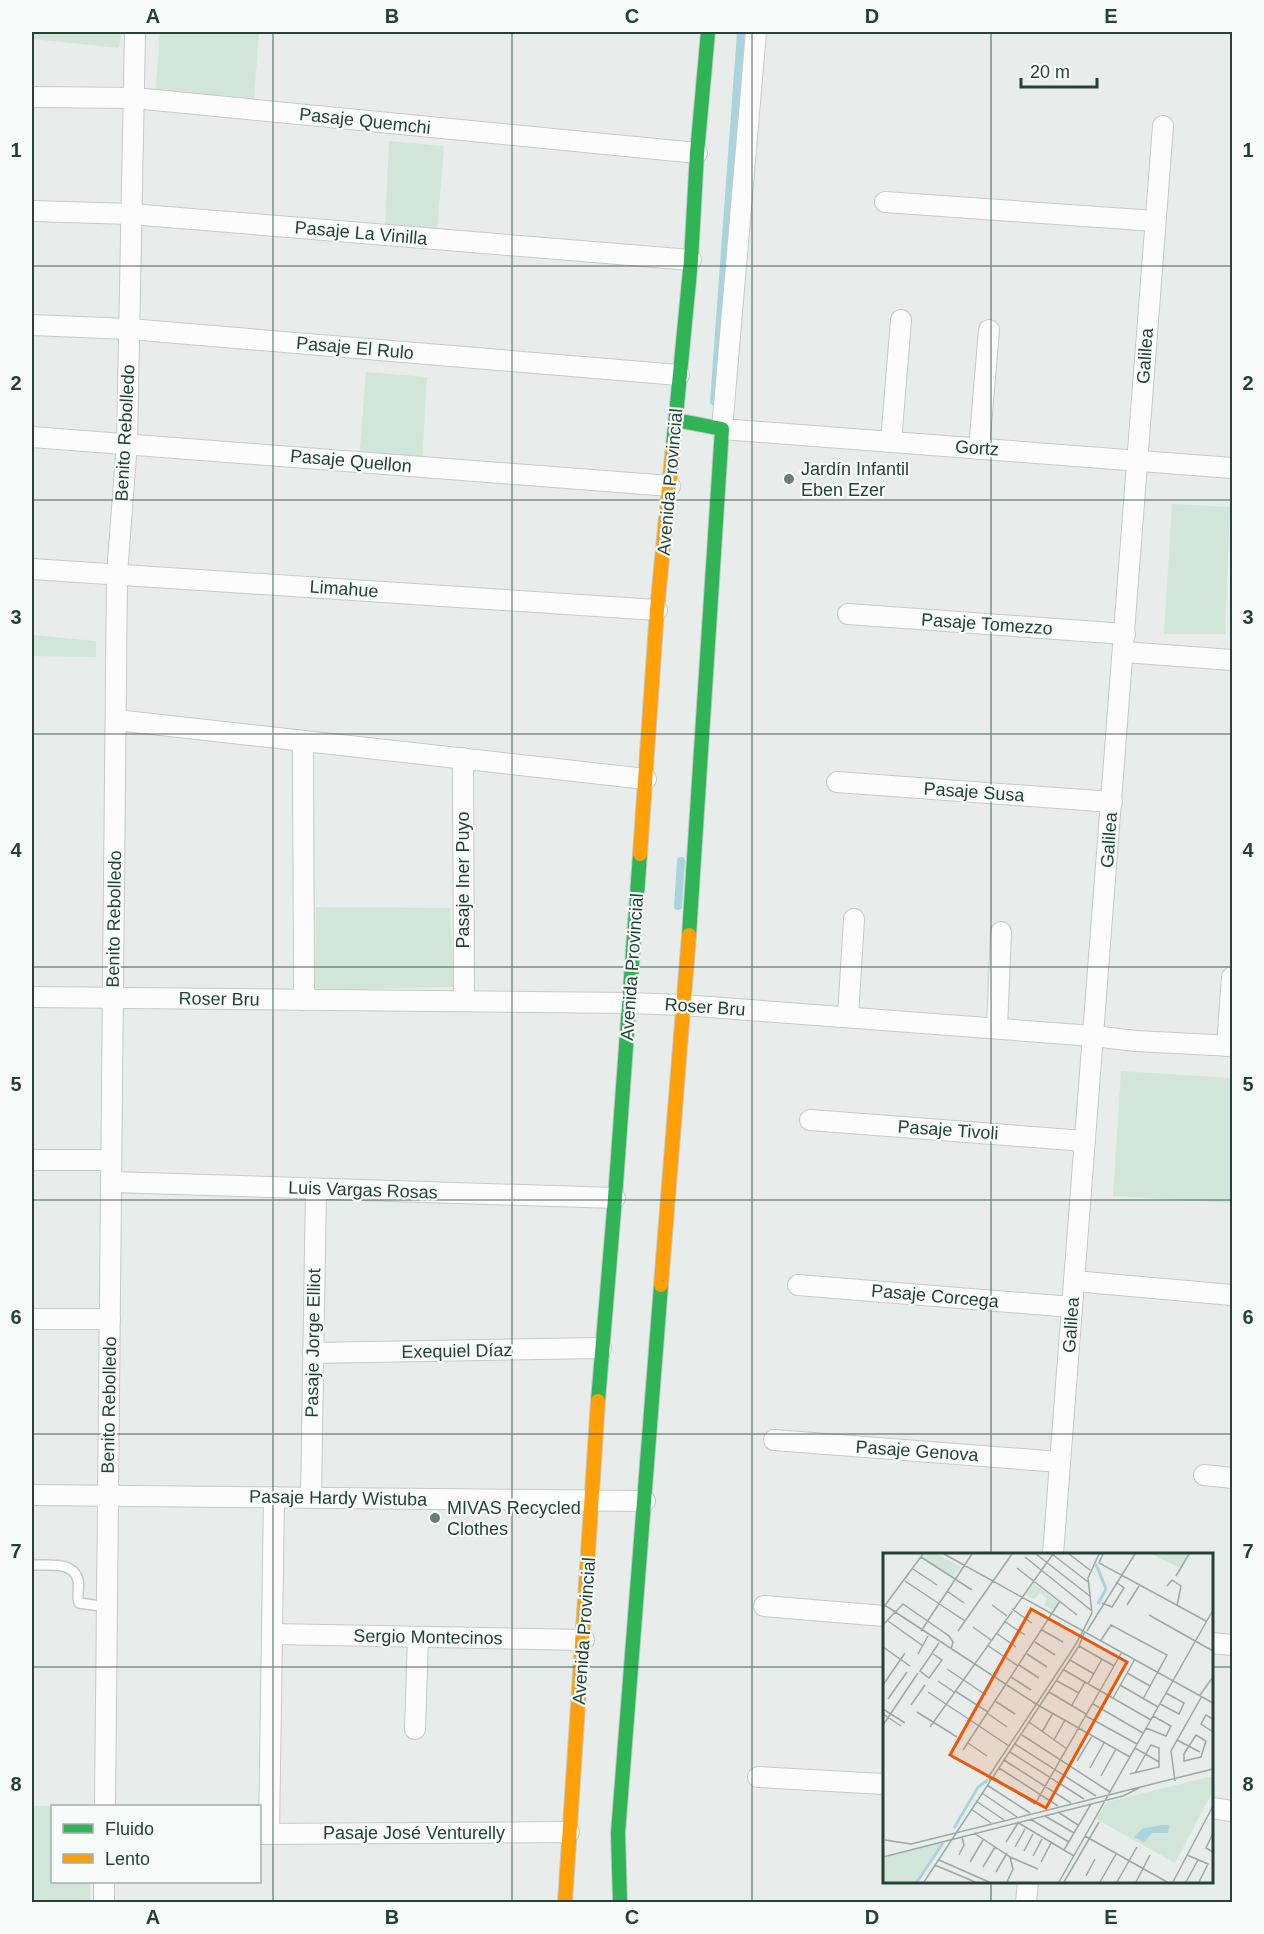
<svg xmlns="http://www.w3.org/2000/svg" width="1264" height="1934" font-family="Arial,sans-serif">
<rect width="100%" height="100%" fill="#e8edeb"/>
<!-- green -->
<g fill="#d1e6d8">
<path d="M32,32h90l-3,16 -87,-9z"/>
<path d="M160,32h99l-5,68 -99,-2z"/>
<path d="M389,141l55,5 -7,86 -52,-5z"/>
<path d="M366,372l61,5 -5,87 -63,-3z"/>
<path d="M1172,504l58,3 -5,127h-61z"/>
<path d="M32,635l64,6v16l-64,-1z"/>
<path d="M316,907l134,1 4,79 -139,3z"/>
<path d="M1121,1071l111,7v125l-119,-7z"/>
<path d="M32,1806h59h-39v76h38v20h-58z"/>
</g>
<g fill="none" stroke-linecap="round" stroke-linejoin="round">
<!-- stream -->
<g stroke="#a9d4db" stroke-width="8">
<path d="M714,401l27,-369"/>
<path d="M678,906l3,-45"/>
</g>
<!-- lane casing -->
<g stroke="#c5cac8" stroke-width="12">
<path id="lane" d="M32,1565c15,1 41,-5 46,15 2,7 -2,16 1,23l28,4"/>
</g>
<!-- street casing -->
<g stroke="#c5cac8" stroke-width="22">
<g id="street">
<path d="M756,32l-34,397 510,39"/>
<path d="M32,97l102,1 563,55"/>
<path d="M885,202l270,19"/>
<path d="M32,211l99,3 560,46"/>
<path d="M32,325l97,4 550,46"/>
<path d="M32,437l638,49"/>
<path d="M891,442l10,-122"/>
<path d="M979,449l10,-119"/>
<path d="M32,569l625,41"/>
<path d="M848,614l277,20"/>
<path d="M1124,652l108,8"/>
<path d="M116,720l530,59"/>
<path d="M303,741l1,259"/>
<path d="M463,758l1,243"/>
<path d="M837,782l275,20"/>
<path d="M32,997l598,6 53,2 410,31 43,5 96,5"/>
<path d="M848,1017l6,-98"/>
<path d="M997,1028l4,-96"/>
<path d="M1227,1046l5,-69"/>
<path d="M810,1120l275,21"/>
<path d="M32,1160h79"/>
<path d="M111,1182l504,16"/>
<path d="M1074,1281l158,14"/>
<path d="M798,1285l274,22"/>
<path d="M32,1319h78"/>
<path d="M313,1353l288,-5"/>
<path d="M774,1440l286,22"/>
<path d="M1204,1475l28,3"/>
<path d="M32,1495l613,6"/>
<path d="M311,1497l5,-308"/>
<path d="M1053,1554l110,-1428"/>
<path d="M764,1606l120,10"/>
<path d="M272,1634l312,6"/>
<path d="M1212,1643l20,2"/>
<path d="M415,1729l3,-92"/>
<path d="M758,1777l126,7"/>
<path d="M105,1806l12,-1232 10,-131 8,-411"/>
<path d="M1212,1808l20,3"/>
<path d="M260,1834l309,-2"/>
<path d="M269,1834l5,-337"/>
<path d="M104,1902v-20"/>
<path d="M1026,1902l2,-20"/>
</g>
</g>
<!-- fast casing -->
<g stroke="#c3cbc8" stroke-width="16">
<g id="fast">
<path d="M676,420l46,9 -33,506"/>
<path d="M673,446l18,-186 6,-107 11,-121"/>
<path d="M598,1401l17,-203 25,-344"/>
<path d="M620,1902l-2,-69 43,-548"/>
</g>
</g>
<!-- slow casing -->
<g stroke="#c3cbc8" stroke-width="16">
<g id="slow">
<path d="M640,854l17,-244 16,-164"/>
<path d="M661,1285l28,-350"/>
<path d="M565,1902l33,-501"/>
</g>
</g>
<!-- lane -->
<use href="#lane" stroke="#fcfcfc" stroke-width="9"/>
<!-- street -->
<use href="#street" stroke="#fcfcfc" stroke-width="20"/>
<!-- fast -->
<use href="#fast" stroke="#30b455" stroke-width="14"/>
<!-- slow -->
<use href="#slow" stroke="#ff9f0a" stroke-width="14"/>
</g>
<!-- grid -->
<path fill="none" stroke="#24423a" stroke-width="1.5" stroke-opacity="0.55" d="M273,32v1870M512,32v1870M752,32v1870M991,32v1522M32,266h1200M32,500h1200M32,734h1200M32,967h1200M32,1200h1200M32,1434h1200M32,1667h852M1212,1667h20M991,1882v20"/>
<!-- markers -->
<g fill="#697e78" stroke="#f7fbf9" stroke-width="2">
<circle cx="789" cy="479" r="6"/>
<circle cx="435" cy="1518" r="6"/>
</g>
<g text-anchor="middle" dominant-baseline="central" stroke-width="4.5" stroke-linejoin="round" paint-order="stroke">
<!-- street labels -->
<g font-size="18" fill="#24423a" stroke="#f7fbf9">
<text transform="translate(365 121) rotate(6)">Pasaje Quemchi</text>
<text transform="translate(361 233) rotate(5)">Pasaje La Vinilla</text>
<text transform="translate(355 348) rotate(5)">Pasaje El Rulo</text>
<text transform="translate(1145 356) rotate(-86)">Galilea</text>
<text transform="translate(125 433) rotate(-87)">Benito Rebolledo</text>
<text transform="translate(977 448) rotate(4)">Gortz</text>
<text transform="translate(351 461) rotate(5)">Pasaje Quellon</text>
<text transform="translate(670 482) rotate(-85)">Avenida Provincial</text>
<text transform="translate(344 589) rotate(4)">Limahue</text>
<text transform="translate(987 624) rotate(4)">Pasaje Tomezzo</text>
<text transform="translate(974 792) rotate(4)">Pasaje Susa</text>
<text transform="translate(1109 840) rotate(-86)">Galilea</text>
<text transform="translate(463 880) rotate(-90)">Pasaje Iner Puyo</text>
<text transform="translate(114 919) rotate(-89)">Benito Rebolledo</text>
<text transform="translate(632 967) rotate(-86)">Avenida Provincial</text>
<text transform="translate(219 999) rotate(1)">Roser Bru</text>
<text transform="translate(705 1007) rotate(4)">Roser Bru</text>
<text transform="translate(948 1130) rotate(4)">Pasaje Tivoli</text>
<text transform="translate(363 1190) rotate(2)">Luis Vargas Rosas</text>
<text transform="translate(935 1296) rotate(5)">Pasaje Corcega</text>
<text transform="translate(1071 1325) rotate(-86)">Galilea</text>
<text transform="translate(313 1343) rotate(-89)">Pasaje Jorge Elliot</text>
<text transform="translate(457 1351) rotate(-1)">Exequiel Díaz</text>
<text transform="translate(109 1405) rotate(-89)">Benito Rebolledo</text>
<text transform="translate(917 1451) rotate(4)">Pasaje Genova</text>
<text transform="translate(338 1498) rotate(1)">Pasaje Hardy Wistuba</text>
<text transform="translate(584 1631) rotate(-86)">Avenida Provincial</text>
<text transform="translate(428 1637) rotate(1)">Sergio Montecinos</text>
<text x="414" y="1833">Pasaje José Venturelly</text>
</g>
<!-- poi labels -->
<g font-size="18" fill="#24423a" stroke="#f7fbf9" text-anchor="start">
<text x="801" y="469">Jardín Infantil<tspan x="801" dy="21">Eben Ezer</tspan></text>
<text x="447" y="1508">MIVAS Recycled<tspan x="447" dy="21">Clothes</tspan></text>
</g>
</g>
<!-- overview -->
<g transform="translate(883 1553)">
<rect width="330" height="330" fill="#e8edeb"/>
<path d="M43,1h11l24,13 -8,10 -30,-19zM268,1h36l-7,14zM151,30l24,19 -4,9 -10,-6 3,-6 -7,-6 -6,6 -9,-4zM330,223v15l-38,72 -79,-44 11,-17zM63,288l-29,41h-34v-24z" fill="#d1e6d8"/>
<path d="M278,272h8l-1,8h-16l-8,9 -10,-5 8,-8z" fill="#a9d4db"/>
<path fill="none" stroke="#a9d4db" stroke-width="3" d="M213,11l10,25 -8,15M71,275l24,-41 10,-7M34,329l26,-39"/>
<path fill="none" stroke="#9aa9a4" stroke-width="1.5" d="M61,1l269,149M153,1l55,43M169,1l36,28M186,1l21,16M220,1l-4,9 107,58M38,4l51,33M142,4l67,54M134,15l60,47M30,16l24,16M293,23l13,-22M22,28l60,40M284,33l5,-6 9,6 -4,20M64,38l17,12M219,50l10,4 12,-19 -8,-6M0,51l153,100 94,53M109,52l15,11M244,52l12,-19M0,55l40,-54M129,56l20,14M266,62l64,36M5,68l35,25M121,68l21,14M0,72l20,-21 46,32 4,6 -2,7M90,74l18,13M159,77l21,12M38,78l51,-77M75,78l54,-77M204,78l48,-77M113,80l20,14M218,87l10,-15 56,30 -24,44M152,89l20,13M104,92l31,21M196,93l35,20M0,94l27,19M35,101l10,-18M50,101l9,6 -13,18 -9,-7 19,-28M144,101l20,13M187,107l24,14M136,112l20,13M64,116l39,26M181,117l87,50M244,120l23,13M128,124l20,13M55,128l16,11M174,128l22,12M205,131l14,-25M0,132l22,-32M237,132l38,22M72,138l33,21M45,139l81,54M166,139l37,22M317,142l13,-18M230,145l22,-39M5,146l19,-27M112,148l20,13M210,151l50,29M277,151l19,10 5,-11 -18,-10M28,152l14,-20M189,152l13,-23M0,156l22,14M34,159l40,25M104,160l20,14M0,161l18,12M203,163l51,28M330,166l-7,-4 -5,9 12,8M146,169l38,27M0,172l35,-52M47,174l123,-173M263,175l20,8 5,-10 -18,-10M159,179l11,-19M139,182l88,57M313,182l10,6 -5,16 -17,4v-7zM171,187l11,-20M294,187l23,12M85,190l19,13M132,191l81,52M252,195l24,14M80,197l97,-149M127,199l74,47M121,207l67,43M194,208l15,-25M116,215l59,38M207,215l14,-25M247,221l29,-7v-19l-8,-3 -16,28M218,223l15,-27M110,224l42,27M107,228l-1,-5 87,-132 16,-31 -4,-35 11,-24M292,228l-4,-30 31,-55M104,232l43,28M99,240l35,24M93,248l28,19M152,251l87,-152M88,256l20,14M175,259l20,13M162,263l29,17M147,266l39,23M134,269l57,34M91,280l36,24 3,12 -6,13M330,280l-7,15 7,4M202,283l82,46M2,287l26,4 302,-75M123,289l12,-19M132,294l10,-18M181,297l27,-46M141,298l9,-17M76,302l5,-10 -2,-8M304,302l21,9 -9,18M150,303l9,-17M0,304l240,-61 16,-8M127,304l28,12M56,307l50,22M87,309l13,-22M158,309l10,-19M52,312l40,17M100,314l12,-20M113,319l11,-19M203,323l9,-17M41,329l155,-236 6,-15M176,329l154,-272M181,329l35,-60M217,329l16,-28M234,329l20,-35M253,329l14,-27M290,329l40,-76M303,329l12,-22"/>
<path fill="#e8590c" fill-opacity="0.15" stroke="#e8590c" stroke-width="3" d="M148,56l96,53 -81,146 -96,-53z"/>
<rect width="330" height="330" fill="none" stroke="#24423a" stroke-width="3"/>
</g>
<!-- border -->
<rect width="1264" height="1934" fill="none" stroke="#f7fbf9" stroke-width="66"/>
<!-- legend -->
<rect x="51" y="1805" width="210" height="78" fill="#f7fbf9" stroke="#a3b1ad" stroke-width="1.5"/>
<rect x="63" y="1824" width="30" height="9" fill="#30b455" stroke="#a3b1ad" stroke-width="1.5"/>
<text x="105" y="1835" font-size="18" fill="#24423a">Fluido</text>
<rect x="63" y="1854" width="30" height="9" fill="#ff9f0a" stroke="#a3b1ad" stroke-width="1.5"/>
<text x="105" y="1865" font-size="18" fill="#24423a">Lento</text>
<!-- scale -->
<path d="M1021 78v9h76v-9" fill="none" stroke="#24423a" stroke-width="3"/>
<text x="1030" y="78" font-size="18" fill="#24423a" stroke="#f7fbf9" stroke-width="4.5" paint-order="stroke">20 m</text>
<rect x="33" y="33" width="1198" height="1868" fill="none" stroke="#24423a" stroke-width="2"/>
<g font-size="20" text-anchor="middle" font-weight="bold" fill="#24423a">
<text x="153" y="23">A</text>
<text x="392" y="23">B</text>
<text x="632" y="23">C</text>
<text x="872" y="23">D</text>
<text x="1111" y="23">E</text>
<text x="16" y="157">1</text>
<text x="1248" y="157">1</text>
<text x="16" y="390">2</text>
<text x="1248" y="390">2</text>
<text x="16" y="624">3</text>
<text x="1248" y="624">3</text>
<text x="16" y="857">4</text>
<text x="1248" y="857">4</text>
<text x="16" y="1091">5</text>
<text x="1248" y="1091">5</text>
<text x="16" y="1324">6</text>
<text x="1248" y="1324">6</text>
<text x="16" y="1558">7</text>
<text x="1248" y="1558">7</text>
<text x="16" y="1791">8</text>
<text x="1248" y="1791">8</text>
<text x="153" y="1924">A</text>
<text x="392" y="1924">B</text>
<text x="632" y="1924">C</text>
<text x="872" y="1924">D</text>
<text x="1111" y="1924">E</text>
</g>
</svg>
